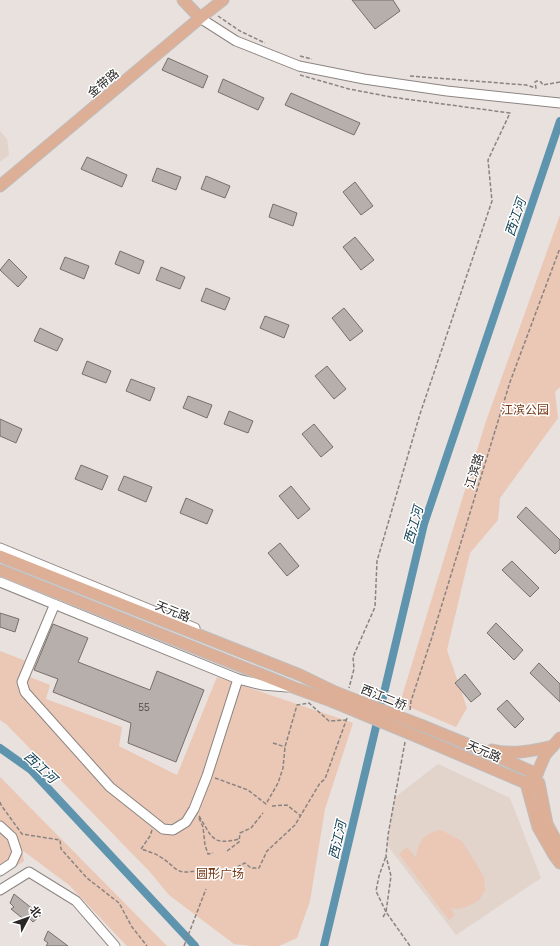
<svg xmlns="http://www.w3.org/2000/svg" width="560" height="946" font-family="Manrope,'Noto Sans SC',sans-serif">
<rect width="100%" height="100%" fill="#e9e1dd"/>
<!-- built -->
<g fill="#e2d3cb">
<path d="M0,131l7,8 2,16 -9,7z"/>
<path d="M438,764l72,34 31,80 -85,57 -69,-90 7,-47z"/>
</g>
<!-- green -->
<g fill="#ebc7b5">
<path d="M560,215v172l-5,5 3,26 -58,80 -2,22 -28,33 -23,97 20,58 -11,19 -56,-24 85,-279z"/>
<path d="M0,651l26,10 -1,14 25,10 -4,14 76,28 -3,19 58,29 40,-98 136,46 -28,86 -15,92 -13,37 -18,8h-27l-18,-2 -65,-49 -19,-23 -144,-148 -6,-4z"/>
<path d="M0,777l167,169h-40l-58,-61 -47,-35 2,11 -24,16z"/>
<path d="M441,830l21,11 22,36 1,13 -6,10 -11,6 -9,3 -9,-1 5,7 -6,5 -50,-66 8,-7 9,11c2,-17 8,-25 25,-28z"/>
</g>
<g fill="none" stroke-linecap="round" stroke-linejoin="round">
<!-- canal -->
<g stroke="#5e94ae" stroke-width="8">
<path d="M0,748l31,22 164,176"/>
<path d="M324,946l100,-422 136,-403"/>
</g>
</g>
<!-- building -->
<g fill="#b6afab" stroke="#766f6c">
<path d="M352,0h41l7,11 -25,18z"/>
<path d="M168,58l40,18 -5,12 -41,-18z"/>
<path d="M223,79l41,19 -6,12 -40,-18z"/>
<path d="M291,93l69,30 -6,12 -69,-30z"/>
<path d="M87,157l40,18 -5,12 -41,-18z"/>
<path d="M157,168l24,9 -5,13 -24,-9z"/>
<path d="M206,176l24,10 -5,12 -24,-9z"/>
<path d="M355,182l18,24 -12,9 -18,-23z"/>
<path d="M273,204l24,9 -4,13 -24,-9z"/>
<path d="M355,237l19,23 -13,10 -18,-23z"/>
<path d="M120,251l24,10 -5,13 -24,-10z"/>
<path d="M65,257l24,9 -5,13 -24,-10z"/>
<path d="M9,259l18,18 -9,10 -18,-17z"/>
<path d="M161,267l24,10 -5,12 -24,-9z"/>
<path d="M206,288l24,10 -5,12 -24,-9z"/>
<path d="M344,308l19,23 -13,10 -18,-23z"/>
<path d="M265,316l24,9 -5,13 -24,-10z"/>
<path d="M40,328l23,11 -6,12 -23,-10z"/>
<path d="M87,361l24,10 -5,12 -24,-9z"/>
<path d="M327,366l19,23 -12,10 -19,-23z"/>
<path d="M131,379l24,9 -5,13 -24,-10z"/>
<path d="M188,396l24,9 -5,13 -24,-10z"/>
<path d="M229,411l24,10 -5,12 -24,-9z"/>
<path d="M0,419l22,10 -6,14 -16,-7z"/>
<path d="M314,424l19,23 -12,10 -19,-23z"/>
<path d="M81,465l27,11 -6,14 -27,-11z"/>
<path d="M124,476l28,11 -6,15 -28,-12z"/>
<path d="M291,486l19,23 -12,10 -19,-23z"/>
<path d="M186,498l27,12 -6,14 -27,-11z"/>
<path d="M526,507l34,33v9l-5,5 -38,-37z"/>
<path d="M280,543l19,23 -12,10 -19,-23z"/>
<path d="M512,561l27,27 -9,9 -28,-27z"/>
<path d="M0,613l19,6 -4,13 -15,-5z"/>
<path d="M496,623l27,27 -9,10 -27,-27z"/>
<path d="M53,624l35,14 -10,24 72,28 7,-19 47,19 -28,72 -48,-19 3,-20 -78,-31 5,-13 -24,-9z"/>
<path d="M539,663l21,21v18l-30,-29z"/>
<path d="M465,674l16,20 -10,8 -16,-19z"/>
<path d="M507,700l17,19 -9,9 -18,-19z"/>
<path d="M14,894l15,12 12,9 -8,7 -4,-4 -3,3 -15,-12 3,-2 -4,-4z"/>
<path d="M48,931l20,15h-22l2,-3 -4,-3z"/>
</g>
<g fill="none" stroke-linecap="round" stroke-linejoin="round">
<!-- minor casing -->
<g stroke="#8c8582" stroke-width="11">
<g id="minor">
<path d="M200,18l36,23 63,25 65,13 83,12 113,12"/>
<path d="M0,548l195,80"/>
<path d="M0,582l238,97 24,6 25,2"/>
<path d="M54,606l-32,76 3,10 85,95 53,42 10,1 13,-8 8,-13 13,-33 31,-97"/>
<path d="M0,826l12,11 5,15 -5,11 -12,8"/>
<path d="M0,890l29,-18 47,29 39,45"/>
</g>
</g>
<!-- major casing -->
<g stroke="#bfbebe" stroke-width="13">
<g id="major">
<path d="M183,0l17,18"/>
<path d="M0,186l200,-168 23,-18"/>
<path d="M0,556l300,119 35,17"/>
<path d="M0,570l295,118 36,13"/>
<path d="M423,726l71,29 43,19"/>
<path d="M418,737l122,52"/>
<path d="M560,738l-15,17 -8,19 -11,9 12,44 16,28 6,8"/>
<path d="M492,750c20,5 41,1 61,-4"/>
<path d="M539,783l8,41 13,24"/>
</g>
</g>
<!-- path -->
<g stroke="#898481" stroke-width="1.5" stroke-dasharray="4 2" stroke-linecap="butt">
<path d="M218,16l22,15 25,12"/>
<path d="M300,56l12,3"/>
<path d="M300,75l49,14 42,8 119,16 -22,47 4,41 -72,213 -43,147 -2,46 -22,50 1,12 -5,19"/>
<path d="M410,76l116,9 10,3 -1,-6 2,-1 4,1 2,3 17,-3"/>
<path d="M410,710l1,-9 21,-64 78,-255 50,-134"/>
<path d="M405,742l-17,93 -2,21 5,20 -5,36 24,34"/>
<path d="M273,743l12,4"/>
<path d="M215,778l33,12 18,14 12,-21 5,-15 2,-21 12,-42 12,-2 20,18 17,-1"/>
<path d="M0,802l1,3 21,29 38,6 1,9 26,29 32,25 13,24 15,19"/>
<path d="M272,806l15,-1 14,11"/>
<path d="M199,816c13,21 13,30 40,23"/>
<path d="M199,818l4,9 2,18 3,9 5,-1"/>
<path d="M152,830l-2,6 -9,13c6,2 13,4 18,7 20,12 14,20 42,14"/>
<path d="M227,851l12,-9 1,-9 11,-5 12,-15"/>
<path d="M237,867l8,-4 6,5h8l8,-17 28,-26 25,-42 5,-4 22,-61"/>
<path d="M383,917l3,-5 -10,-21 3,-15 7,-20"/>
<path d="M184,946l22,-57"/>
</g>
<!-- minor -->
<use href="#minor" stroke="#fff" stroke-width="9"/>
<!-- major -->
<use href="#major" stroke="#ddaf97" stroke-width="11"/>
<!-- major-bridge casing -->
<g stroke="#bfbebe" stroke-width="13" stroke-linecap="butt">
<g id="major-bridge">
<path d="M335,692l88,34"/>
<path d="M331,701l87,36"/>
</g>
</g>
<!-- major-bridge -->
<use href="#major-bridge" stroke="#ddaf97" stroke-width="11"/>
</g>
<g text-anchor="middle" dominant-baseline="central" stroke-width="3" stroke-linejoin="round" paint-order="stroke">
<!-- number labels -->
<g font-size="10" fill="#4d4947">
<text x="144" y="707">55</text>
</g>
<!-- street labels -->
<g font-size="12" fill="#2a2726" stroke="#fff">
<text transform="translate(103 83) rotate(-40)">金带路</text>
<text transform="translate(474 471) rotate(-73)">江滨路</text>
<text transform="translate(173 611) rotate(22)">天元路</text>
<text transform="translate(384 697) rotate(22)">西江二桥</text>
<text transform="translate(484 751) rotate(23)">天元路</text>
</g>
<!-- park labels -->
<g font-size="12" fill="#763813" stroke="#fff">
<text x="525" y="409">江滨公园</text>
<text x="220" y="873">圆形广场</text>
</g>
<!-- water labels -->
<g font-size="13" font-style="italic" fill="#144356" stroke="#fff">
<text transform="translate(515 217) rotate(-71)">西江河</text>
<text transform="translate(413 525) rotate(-74)">西江河</text>
<text transform="translate(41 767) rotate(43)">西江河</text>
<text transform="translate(337 840) rotate(-77)">西江河</text>
</g>
</g>
<!-- north arrow -->
<g transform="translate(28 918) rotate(49)" stroke="#ffffff" stroke-width="3" paint-order="stroke">
<path d="M0-3L7 15L0 10L-7 15Z" fill="#2a2726"/>
<text y="-6" font-size="11" font-weight="bold" text-anchor="middle" fill="#2a2726">北</text>
</g>
</svg>
